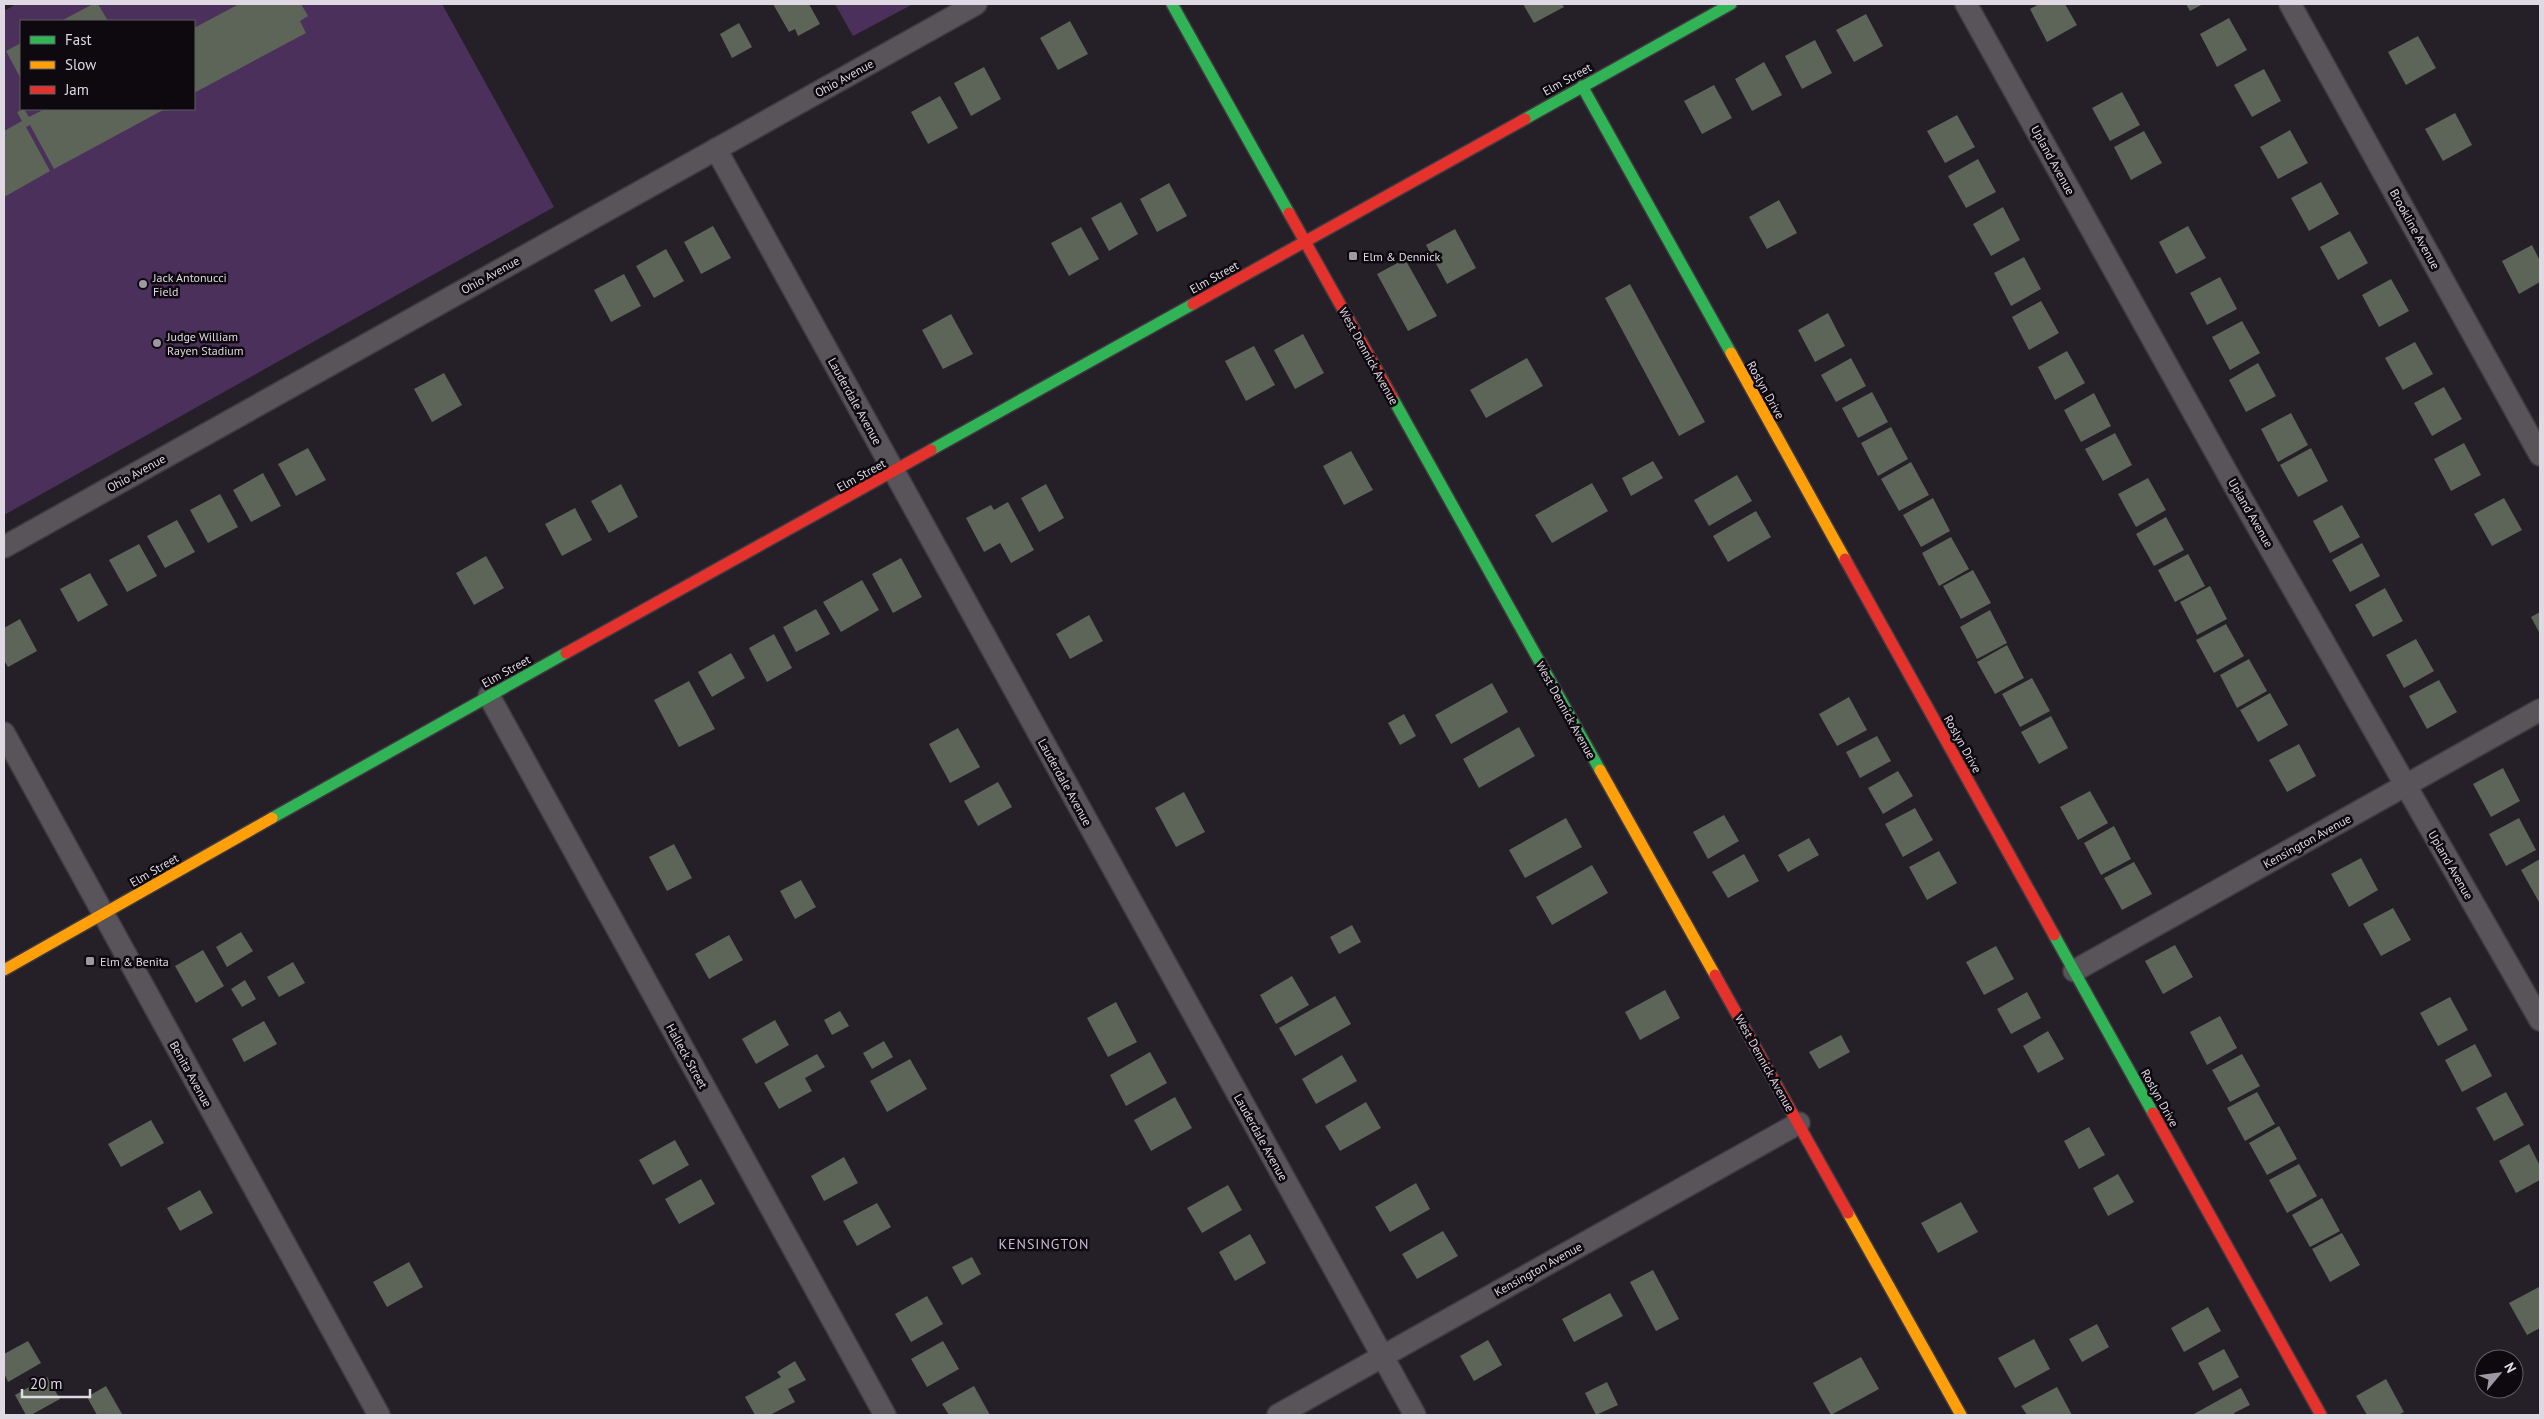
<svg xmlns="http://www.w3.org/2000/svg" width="2544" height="1419" font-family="'PT Sans',sans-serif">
<rect width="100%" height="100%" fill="#252028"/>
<!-- green -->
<g fill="#4b305b" fill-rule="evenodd">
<path d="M16,4h426l112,203 -550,308v-504zM21,21h173v88h-173z"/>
<path d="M835,4h78l-60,32z"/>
</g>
<!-- building -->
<g fill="#5d6458">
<path d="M93,4h5l10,17h-47z"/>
<path d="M239,4h62l7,12 -8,5 6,12 -112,60v-65z"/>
<path d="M773,4h36l11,20 -22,12 -3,-7 -6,3z"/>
<path d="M1523,4h39l2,3 -30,16z"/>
<path d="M2039,4h26l12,21 -30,17 -17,-33z"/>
<path d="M2186,4h17l-13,7z"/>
<path d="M1866,14l17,32 -29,16 -18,-32z"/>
<path d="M2229,18l18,32 -30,17 -17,-33z"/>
<path d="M1070,21l18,33 -30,16 -18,-32z"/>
<path d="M739,23l13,24 -20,11 -12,-24z"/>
<path d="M2418,36l18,32 -30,17 -18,-33z"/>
<path d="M1815,40l17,33 -30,16 -17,-33z"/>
<path d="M21,43v36l-15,-28z"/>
<path d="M1764,62l18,33 -30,16 -17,-32z"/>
<path d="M984,67l17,32 -30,17 -17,-33z"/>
<path d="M2264,69l17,32 -29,16 -18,-32z"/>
<path d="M1714,85l18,33 -30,16 -18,-33z"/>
<path d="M2122,92l18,33 -30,16 -18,-33z"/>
<path d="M940,96l18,32 -30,16 -17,-32z"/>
<path d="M24,109l5,8 16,-8h120l-111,60 -24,-44 -4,2 24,44 -46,26v-66l18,-10 -5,-9z"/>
<path d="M2455,113l17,32 -29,16 -18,-32z"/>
<path d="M1957,115l18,32 -30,16 -18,-32z"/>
<path d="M2290,130l18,33 -30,16 -18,-32z"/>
<path d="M2144,131l18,32 -31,17 -17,-33z"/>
<path d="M1978,159l18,33 -30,16 -18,-32z"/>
<path d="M2321,182l18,32 -30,17 -18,-33z"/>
<path d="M1169,183l18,33 -30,16 -17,-33z"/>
<path d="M1779,200l18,33 -30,16 -18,-32z"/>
<path d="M1121,202l17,32 -29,17 -18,-33z"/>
<path d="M2003,207l17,33 -29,16 -18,-32z"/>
<path d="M713,226l18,32 -30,16 -17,-32z"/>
<path d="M2188,226l18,32 -30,16 -17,-32z"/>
<path d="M1081,227l18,32 -30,17 -18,-33z"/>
<path d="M1455,229l21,39 -29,16 -21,-39z"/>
<path d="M2350,231l18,32 -30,17 -18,-33z"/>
<path d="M2532,245l8,16v21l-21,12 -17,-33z"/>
<path d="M666,249l18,32 -30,17 -18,-32z"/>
<path d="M2024,257l17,32 -30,17 -17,-33z"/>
<path d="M1405,259l32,57 -29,15 -31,-57z"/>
<path d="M624,274l17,32 -30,16 -17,-32z"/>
<path d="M2220,277l17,32 -30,16 -17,-32z"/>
<path d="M2391,279l18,32 -30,16 -17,-32z"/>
<path d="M1630,284l75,138 -26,14 -74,-138z"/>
<path d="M2041,301l18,32 -30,17 -17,-33z"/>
<path d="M1828,313l17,33 -30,16 -17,-32z"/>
<path d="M951,314l22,40 -30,15 -21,-39z"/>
<path d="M2242,321l18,32 -30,17 -18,-33z"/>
<path d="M1303,334l21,39 -29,16 -21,-39z"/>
<path d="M2415,342l18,32 -30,16 -18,-32z"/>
<path d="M1254,346l21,39 -29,16 -21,-40z"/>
<path d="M2067,351l18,32 -30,17 -17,-33z"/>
<path d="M1527,358l16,28 -57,32 -16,-28z"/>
<path d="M1851,358l15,28 -30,16 -15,-27z"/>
<path d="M2258,363l18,33 -30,16 -17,-32z"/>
<path d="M444,373l18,32 -30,17 -18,-33z"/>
<path d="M2444,387l18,32 -30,17 -18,-33z"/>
<path d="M1872,392l16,30 -30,16 -16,-30z"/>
<path d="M2094,393l17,33 -30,16 -17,-32z"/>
<path d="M2291,413l17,32 -30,17 -17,-33z"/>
<path d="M1891,427l17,32 -30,17 -17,-33z"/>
<path d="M2115,433l17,32 -29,16 -18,-32z"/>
<path d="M2464,443l17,32 -30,16 -17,-32z"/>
<path d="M308,448l18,32 -30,16 -18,-32z"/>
<path d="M2311,448l17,33 -30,16 -18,-32z"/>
<path d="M1351,451l22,39 -29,15 -21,-39z"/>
<path d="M1653,461l10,17 -32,18 -9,-18z"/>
<path d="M1911,462l18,33 -30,16 -18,-32z"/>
<path d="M263,473l18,33 -30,16 -18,-32z"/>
<path d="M1737,475l15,26 -43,25 -15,-26z"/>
<path d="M2148,478l18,32 -30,17 -18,-33z"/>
<path d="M1592,483l16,28 -56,32 -17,-28z"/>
<path d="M621,484l17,33 -29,16 -18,-32z"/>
<path d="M1046,484l18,34 -25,14 -18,-34z"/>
<path d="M220,494l18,33 -30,16 -18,-33z"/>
<path d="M1933,498l17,33 -29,16 -18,-32z"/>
<path d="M2504,498l18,32 -30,16 -18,-32z"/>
<path d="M1008,502l26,48 -23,13 -11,-20 -16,9 -18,-34 25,-13 3,5z"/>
<path d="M2342,505l18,32 -30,16 -17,-32z"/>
<path d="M575,508l17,32 -30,16 -17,-32z"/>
<path d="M1756,511l15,26 -43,25 -15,-26z"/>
<path d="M2166,517l18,33 -30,16 -18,-32z"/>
<path d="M177,520l18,32 -30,16 -18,-32z"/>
<path d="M1951,537l18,32 -30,17 -17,-33z"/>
<path d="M2362,543l18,33 -30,16 -18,-32z"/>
<path d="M139,544l18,32 -30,16 -18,-32z"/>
<path d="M2188,554l17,32 -30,16 -17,-32z"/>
<path d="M486,556l18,32 -30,17 -18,-32z"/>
<path d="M901,558l21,39 -29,16 -21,-39z"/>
<path d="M1973,570l18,33 -30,16 -18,-33z"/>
<path d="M90,573l18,32 -30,17 -18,-33z"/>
<path d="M862,580l17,30 -38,22 -18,-30z"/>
<path d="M2210,586l17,33 -30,16 -17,-33z"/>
<path d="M2385,588l18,33 -30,16 -18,-32z"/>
<path d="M816,609l14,25 -34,18 -13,-25z"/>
<path d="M1990,610l17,33 -30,16 -17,-32z"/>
<path d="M2540,612v22l-9,-17z"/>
<path d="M1089,615l14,26 -33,18 -14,-25z"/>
<path d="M20,619l17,32 -29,16 -4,-7v-32z"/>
<path d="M2226,624l18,32 -30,17 -18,-33z"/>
<path d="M774,634l18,34 -25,14 -18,-34z"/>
<path d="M2416,639l18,32 -30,17 -18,-33z"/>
<path d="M2007,645l17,33 -29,16 -18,-32z"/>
<path d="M731,653l14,25 -33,19 -14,-25z"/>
<path d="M2249,659l18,32 -30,17 -17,-33z"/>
<path d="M2032,678l18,33 -30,16 -18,-33z"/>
<path d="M2439,680l18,32 -30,17 -18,-33z"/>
<path d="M689,681l26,48 -36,18 -25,-47z"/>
<path d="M1492,683l16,29 -57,32 -16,-29z"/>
<path d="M2270,693l18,32 -30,17 -18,-32z"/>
<path d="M1849,697l18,33 -30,16 -18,-32z"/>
<path d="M1404,714l12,22 -16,9 -12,-22z"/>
<path d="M2051,716l17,32 -29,16 -18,-32z"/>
<path d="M1519,727l16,29 -56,32 -16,-29z"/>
<path d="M958,728l22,39 -30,16 -21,-39z"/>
<path d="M1877,736l14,25 -31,17 -14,-26z"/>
<path d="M2299,744l17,32 -29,16 -18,-32z"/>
<path d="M2503,768l17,33 -29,16 -18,-33z"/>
<path d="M1898,771l15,25 -30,18 -15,-26z"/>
<path d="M998,782l14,25 -34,19 -14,-25z"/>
<path d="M2090,791l18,32 -30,17 -18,-33z"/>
<path d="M1184,792l21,40 -29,15 -21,-39z"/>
<path d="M1915,808l18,32 -30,17 -18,-33z"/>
<path d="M1724,815l15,26 -31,18 -15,-27z"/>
<path d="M1566,818l16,29 -57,31 -16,-28z"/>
<path d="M2519,818l17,32 -30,16 -17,-32z"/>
<path d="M2114,826l17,33 -30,16 -17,-32z"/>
<path d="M1809,838l10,17 -31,17 -10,-17z"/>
<path d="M674,844l18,34 -25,13 -18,-34z"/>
<path d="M1939,851l18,32 -30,17 -18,-33z"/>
<path d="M1744,854l15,27 -31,17 -16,-26z"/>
<path d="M2361,858l17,32 -29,17 -18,-33z"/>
<path d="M2540,859v42l-1,1 -18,-32z"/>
<path d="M2134,862l18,32 -30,16 -18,-32z"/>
<path d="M1592,865l16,28 -56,32 -16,-28z"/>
<path d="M801,880l15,27 -21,12 -15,-28z"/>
<path d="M2393,908l18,32 -30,16 -18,-32z"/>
<path d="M1352,925l9,17 -22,12 -9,-17z"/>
<path d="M241,932l12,19 -26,16 -11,-20z"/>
<path d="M729,935l14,25 -34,19 -14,-25z"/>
<path d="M2175,945l18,32 -30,17 -18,-33z"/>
<path d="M1996,946l18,33 -30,16 -18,-33z"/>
<path d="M203,950l21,36 -28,17 -21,-37z"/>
<path d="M293,962l12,21 -26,14 -12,-20z"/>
<path d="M1292,976l17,29 -33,19 -16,-29z"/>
<path d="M245,980l11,19 -14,8 -11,-18z"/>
<path d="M1665,990l15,28 -40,22 -15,-28z"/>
<path d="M2027,992l14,26 -30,16 -14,-25z"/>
<path d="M1335,996l16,28 -56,32 -16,-28z"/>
<path d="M2450,997l18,33 -30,16 -18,-33z"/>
<path d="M1116,1002l21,40 -29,15 -21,-39z"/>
<path d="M840,1011l9,15 -17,9 -8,-15z"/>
<path d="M2220,1016l17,32 -30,17 -17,-33z"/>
<path d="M775,1020l14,25 -33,19 -14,-25z"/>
<path d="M264,1021l13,23 -33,18 -12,-23z"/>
<path d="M2048,1031l16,28 -26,14 -15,-27z"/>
<path d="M1841,1035l9,17 -31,17 -10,-17z"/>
<path d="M884,1041l9,16 -21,12 -9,-16z"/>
<path d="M2475,1044l17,32 -30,16 -17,-32z"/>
<path d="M1150,1052l17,31 -41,23 -16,-31z"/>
<path d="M817,1054l8,13 -20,11 7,13 -33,18 -15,-26z"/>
<path d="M2242,1054l18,32 -30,16 -18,-32z"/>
<path d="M1342,1055l15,26 -41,23 -14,-25z"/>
<path d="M910,1059l17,30 -40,23 -17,-31z"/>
<path d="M2257,1092l18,32 -30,17 -18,-33z"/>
<path d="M2506,1092l18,33 -30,16 -18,-33z"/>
<path d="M1175,1097l17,31 -41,23 -17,-31z"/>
<path d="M1366,1102l15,26 -41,23 -15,-25z"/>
<path d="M151,1120l13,23 -43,24 -13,-23z"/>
<path d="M2279,1126l18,33 -30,16 -18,-32z"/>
<path d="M2089,1127l16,28 -26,14 -15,-28z"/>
<path d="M675,1140l14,25 -36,20 -14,-25z"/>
<path d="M2529,1144l11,22v14l-24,13 -17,-32z"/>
<path d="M844,1157l14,26 -34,18 -13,-25z"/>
<path d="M2299,1164l18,32 -30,17 -18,-33z"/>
<path d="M2118,1174l16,28 -26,14 -15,-28z"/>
<path d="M701,1179l14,25 -36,20 -14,-25z"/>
<path d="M1416,1183l14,26 -40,23 -15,-25z"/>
<path d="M1228,1185l14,25 -40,23 -15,-25z"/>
<path d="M200,1190l13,23 -33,18 -13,-23z"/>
<path d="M2322,1198l18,33 -30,16 -18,-32z"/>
<path d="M1961,1202l17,30 -40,21 -17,-30z"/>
<path d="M877,1203l14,24 -34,19 -14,-25z"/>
<path d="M1443,1231l15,25 -41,23 -15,-25z"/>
<path d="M2342,1233l18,32 -30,17 -18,-33z"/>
<path d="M1250,1234l16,29 -31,18 -16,-29z"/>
<path d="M972,1257l9,17 -19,11 -10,-18z"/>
<path d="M409,1262l14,25 -36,20 -14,-25z"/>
<path d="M1653,1270l26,49 -23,12 -26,-49z"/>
<path d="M2539,1287l1,41 -13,7 -18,-32z"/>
<path d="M1610,1293l13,23 -49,26 -12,-23z"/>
<path d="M927,1296l16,28 -32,18 -16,-28z"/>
<path d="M2208,1307l13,24 -37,21 -13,-24z"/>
<path d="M2097,1324l12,23 -27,15 -13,-23z"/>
<path d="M2034,1339l16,30 -35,19 -17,-30z"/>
<path d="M1488,1340l14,25 -28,16 -14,-25z"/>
<path d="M28,1341l13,22 -33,19 -4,-9v-19z"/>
<path d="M943,1341l16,28 -32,18 -16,-28z"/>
<path d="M2224,1349l15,28 -26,14 -15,-28z"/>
<path d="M1861,1357l18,32 -48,26 -18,-32z"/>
<path d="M795,1361l11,19 -18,9 7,13 -25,13h-15l-10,-18 36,-20 -4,-5z"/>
<path d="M47,1377l13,22 -29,16h-5l-11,-20z"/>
<path d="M2386,1379l18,33 -6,3h-31l-11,-19z"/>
<path d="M1607,1382l11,23 -22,10 -11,-22z"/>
<path d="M106,1386l16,28 -3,1h-22l-10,-18z"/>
<path d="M974,1386l16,29h-41l-7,-11z"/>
<path d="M2057,1387l15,28h-45l-6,-9z"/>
<path d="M2241,1388l9,17 -16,8 1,2h-43z"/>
</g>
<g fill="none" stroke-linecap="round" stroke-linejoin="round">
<!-- street casing -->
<g stroke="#403b42" stroke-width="24">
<g id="street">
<path d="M1966,4l269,483 305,533"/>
<path d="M2290,4l250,451"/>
<path d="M716,149l699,1266"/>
<path d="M4,547l972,-543"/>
<path d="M489,696l396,719"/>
<path d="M4,733l375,682"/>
<path d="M2074,971l466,-261"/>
<path d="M1278,1415l521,-292"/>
</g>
</g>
<!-- fast casing -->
<g stroke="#403b42" stroke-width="14">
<g id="fast">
<path d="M1172,4l117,209"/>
<path d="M1582,86l149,267"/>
<path d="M1525,119l206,-115"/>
<path d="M1392,397l208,373"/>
<path d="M931,450l262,-146"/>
<path d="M272,818l294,-165"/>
<path d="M2054,935l99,178"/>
</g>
</g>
<!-- slow casing -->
<g stroke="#403b42" stroke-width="14">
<g id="slow">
<path d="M1731,353l114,206"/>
<path d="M1600,770l115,205"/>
<path d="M4,970l268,-152"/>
<path d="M1848,1213l113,202"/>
</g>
</g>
<!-- jam casing -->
<g stroke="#403b42" stroke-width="14">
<g id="jam">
<path d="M1289,213l103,184"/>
<path d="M1193,304l332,-185"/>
<path d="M1845,559l209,376"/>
<path d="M566,653l365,-203"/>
<path d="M1715,975l133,238"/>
<path d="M2153,1113l168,302"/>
</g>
</g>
<!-- street -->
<use href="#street" stroke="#58545a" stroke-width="21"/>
<!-- fast -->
<use href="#fast" stroke="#30b455" stroke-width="11"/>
<!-- slow -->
<use href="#slow" stroke="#ff9f0a" stroke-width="11"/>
<!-- jam -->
<use href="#jam" stroke="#e5322d" stroke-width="11"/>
</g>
<!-- markers -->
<g fill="#9e98a2" stroke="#0d090f" stroke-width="2">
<rect x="1348" y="251" width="10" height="10" rx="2.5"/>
<circle cx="143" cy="284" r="5"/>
<circle cx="157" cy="343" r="5"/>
<rect x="85" y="956" width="10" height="10" rx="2.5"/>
</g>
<g text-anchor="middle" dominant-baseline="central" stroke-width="5" stroke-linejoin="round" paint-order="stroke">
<!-- street labels -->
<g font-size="12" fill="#dfd9e3" stroke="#0d090f">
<text transform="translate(844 78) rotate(-29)">Ohio Avenue</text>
<text transform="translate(1567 79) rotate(-29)">Elm Street</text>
<text transform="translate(2053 160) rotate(61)">Upland Avenue</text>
<text transform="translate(2415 229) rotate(61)">Brookline Avenue</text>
<text transform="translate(490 275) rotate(-29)">Ohio Avenue</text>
<text transform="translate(1214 277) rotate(-29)">Elm Street</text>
<text transform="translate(1369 356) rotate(61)">West Dennick Avenue</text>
<text transform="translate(1766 390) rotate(61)">Roslyn Drive</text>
<text transform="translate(855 401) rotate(61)">Lauderdale Avenue</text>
<text transform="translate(136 473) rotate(-29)">Ohio Avenue</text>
<text transform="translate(861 475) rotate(-29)">Elm Street</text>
<text transform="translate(2251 513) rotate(60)">Upland Avenue</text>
<text transform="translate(506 671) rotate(-29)">Elm Street</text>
<text transform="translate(1566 710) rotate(61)">West Dennick Avenue</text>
<text transform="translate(1963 744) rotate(61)">Roslyn Drive</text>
<text transform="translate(1065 782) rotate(61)">Lauderdale Avenue</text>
<text transform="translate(2307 841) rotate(-29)">Kensington Avenue</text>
<text transform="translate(2451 865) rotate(60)">Upland Avenue</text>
<text transform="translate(154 870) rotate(-30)">Elm Street</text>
<text transform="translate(687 1056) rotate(61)">Halleck Street</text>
<text transform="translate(1765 1063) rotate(61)">West Dennick Avenue</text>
<text transform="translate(191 1074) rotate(61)">Benita Avenue</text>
<text transform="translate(2160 1098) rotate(61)">Roslyn Drive</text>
<text transform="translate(1261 1137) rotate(61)">Lauderdale Avenue</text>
<text transform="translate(1538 1269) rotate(-29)">Kensington Avenue</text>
</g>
<!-- poi labels -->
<g font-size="12" fill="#dfd9e3" stroke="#0d090f" text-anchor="start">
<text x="1363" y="256">Elm &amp; Dennick</text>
<text x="153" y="277">Jack Antonucci<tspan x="153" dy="14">Field</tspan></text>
<text x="167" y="336">Judge William<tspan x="167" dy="14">Rayen Stadium</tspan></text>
<text x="100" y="961">Elm &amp; Benita</text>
</g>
<!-- neighbourhood labels -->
<g font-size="14" letter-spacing="1" fill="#c9bed0" stroke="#0d090f">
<text x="1044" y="1244">KENSINGTON</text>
</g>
</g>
<!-- border -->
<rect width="2544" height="1419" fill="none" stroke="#dfd9e3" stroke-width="10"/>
<!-- legend -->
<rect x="20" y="20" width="175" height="90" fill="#0d090f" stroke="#615c64"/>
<rect x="30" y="36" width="25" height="8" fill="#30b455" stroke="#615c64"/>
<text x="65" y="45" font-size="15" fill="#dfd9e3">Fast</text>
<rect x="30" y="61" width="25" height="8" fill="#ff9f0a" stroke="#615c64"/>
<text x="65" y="70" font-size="15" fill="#dfd9e3">Slow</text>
<rect x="30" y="86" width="25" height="8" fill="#e5322d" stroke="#615c64"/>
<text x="65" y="95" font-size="15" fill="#dfd9e3">Jam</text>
<!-- north arrow -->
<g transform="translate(2499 1374) rotate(61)"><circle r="24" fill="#0d090f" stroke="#615c64"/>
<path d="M0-4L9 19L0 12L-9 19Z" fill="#9e98a2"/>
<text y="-8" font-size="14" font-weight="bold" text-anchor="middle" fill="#dfd9e3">N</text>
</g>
<!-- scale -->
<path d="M22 1389v8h68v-8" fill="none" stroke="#dfd9e3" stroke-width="2.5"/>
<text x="30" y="1389" font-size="15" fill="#dfd9e3" stroke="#0d090f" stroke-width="4" paint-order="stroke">20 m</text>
</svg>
